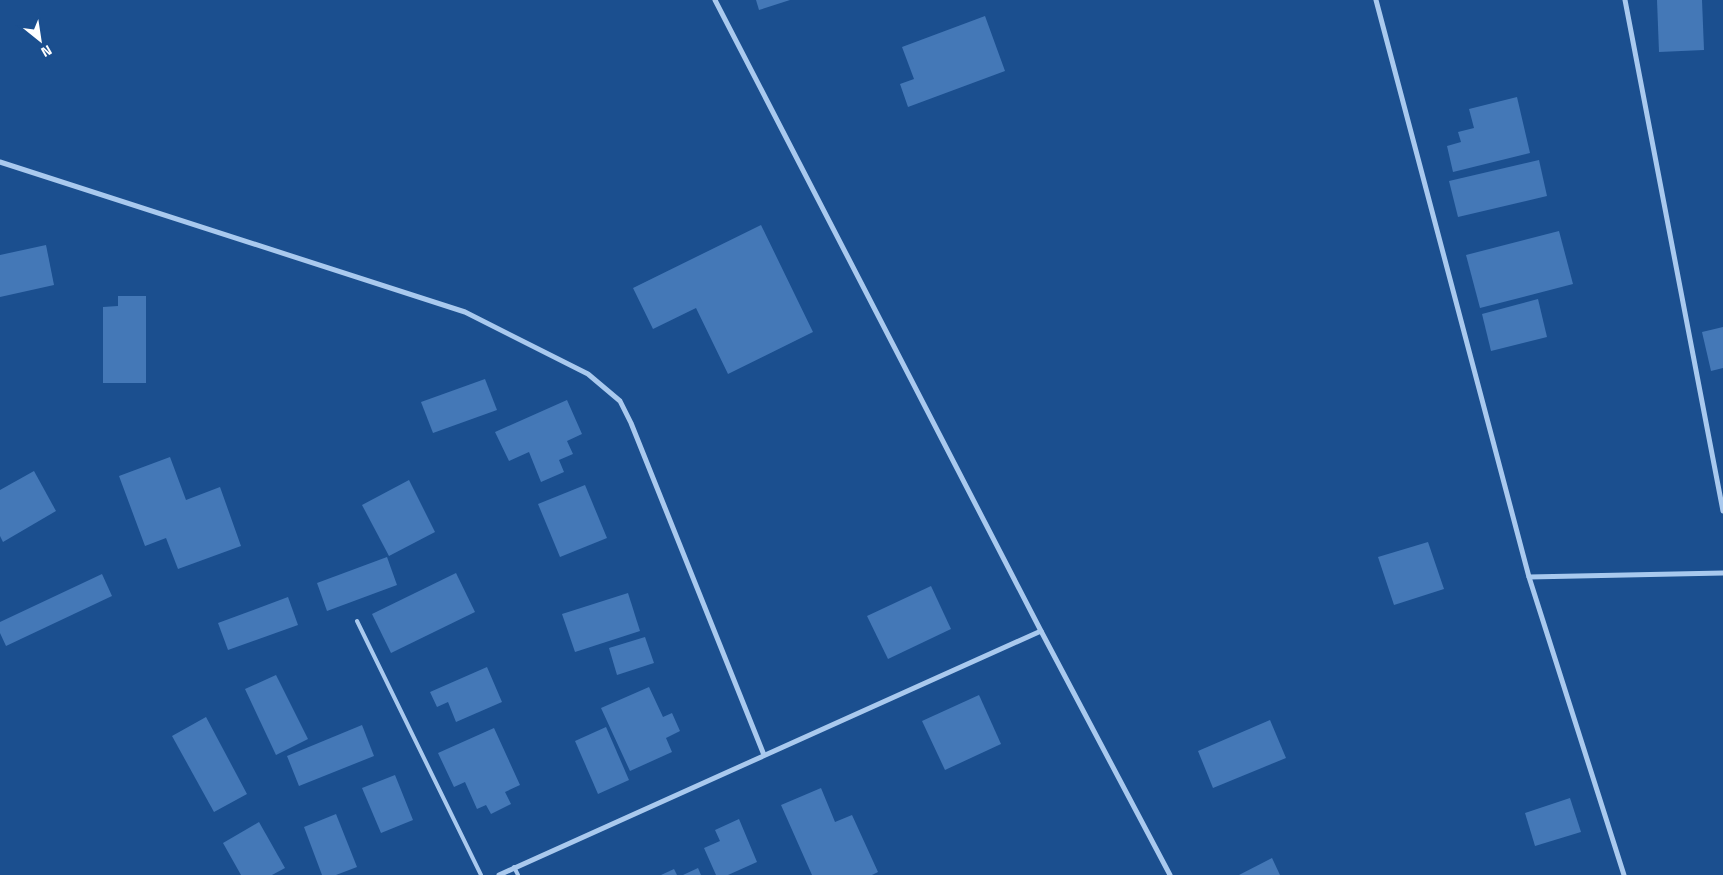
<svg xmlns="http://www.w3.org/2000/svg" width="1723" height="875" font-family="'Titillium Web',sans-serif">
<rect width="100%" height="100%" fill="#1b4f8f"/>
<!-- building -->
<g fill="#4478b7">
<path d="M756,0h34l-31,10z"/>
<path d="M1657,0h45l2,50 -45,2z"/>
<path d="M985,16l20,55 -97,36 -8,-23 14,-5 -12,-32z"/>
<path d="M1517,97l13,56 -77,19 -6,-26 14,-4 -3,-10 16,-4 -5,-19z"/>
<path d="M1539,160l8,36 -89,21 -9,-36z"/>
<path d="M761,225l52,107 -85,42 -32,-66 -43,21 -20,-41z"/>
<path d="M1559,231l14,53 -93,24 -14,-53z"/>
<path d="M46,245l8,40 -54,12v-42z"/>
<path d="M118,296h28v87h-43v-76l15,-1z"/>
<path d="M1538,299l9,38 -56,14 -9,-37z"/>
<path d="M1723,327v41l-12,3 -9,-39z"/>
<path d="M485,379l12,31 -64,23 -12,-31z"/>
<path d="M567,400l15,34 -15,7 6,13 -14,6 5,12 -23,10 -12,-30 -20,9 -14,-29z"/>
<path d="M170,457l16,43 34,-13 21,59 -63,23 -12,-31 -21,8 -26,-70z"/>
<path d="M34,471l22,40 -53,31 -3,-6v-46z"/>
<path d="M409,480l26,52 -46,24 -27,-51z"/>
<path d="M585,485l22,53 -47,19 -22,-53z"/>
<path d="M1428,542l16,47 -50,16 -16,-48z"/>
<path d="M387,557l10,28 -70,26 -10,-28z"/>
<path d="M456,573l19,39 -84,41 -19,-39z"/>
<path d="M102,574l10,22 -106,50 -6,-13v-11z"/>
<path d="M931,586l20,43 -63,30 -21,-43z"/>
<path d="M628,593l12,38 -65,21 -13,-38z"/>
<path d="M288,597l10,28 -70,25 -10,-27z"/>
<path d="M645,637l9,26 -37,12 -8,-27z"/>
<path d="M487,667l15,35 -46,20 -8,-20 -11,5 -7,-15z"/>
<path d="M276,675l32,64 -32,16 -31,-66z"/>
<path d="M649,687l14,30 9,-4 8,18 -14,7 6,14 -42,19 -29,-63z"/>
<path d="M979,695l22,49 -56,26 -23,-49z"/>
<path d="M206,717l41,77 -33,18 -42,-76z"/>
<path d="M1270,720l16,38 -73,30 -15,-37z"/>
<path d="M362,725l12,31 -75,30 -12,-30z"/>
<path d="M606,727l23,53 -31,14 -23,-53z"/>
<path d="M494,728l26,57 -15,7 6,12 -20,10 -5,-9 -9,4 -12,-27 -11,5 -16,-34z"/>
<path d="M395,775l18,45 -32,13 -19,-45z"/>
<path d="M821,788l14,34 17,-7 26,57 -6,3h-60l-31,-70z"/>
<path d="M1570,798l11,34 -46,14 -10,-33z"/>
<path d="M336,814l21,53 -21,8h-14l-18,-48z"/>
<path d="M739,819l18,43 -29,13h-12l-12,-27 16,-7 -5,-11z"/>
<path d="M259,822l26,46 -13,7h-31l-18,-32z"/>
<path d="M1272,858l8,17h-41z"/>
<path d="M698,868l3,7h-18z"/>
<path d="M674,869l3,6h-16z"/>
</g>
<g fill="none" stroke-linecap="round" stroke-linejoin="round">
<!-- service -->
<g stroke="#a9c9ee" stroke-width="4">
<path d="M357,621l124,254"/>
<path d="M514,867l4,8"/>
</g>
<!-- minor -->
<g stroke="#a9c9ee" stroke-width="5">
<path d="M715,0l326,631 129,244"/>
<path d="M1376,0l153,577 95,298"/>
<path d="M1625,0l98,511"/>
<path d="M0,162l465,150 123,62 32,27 11,22 133,332"/>
<path d="M1529,577l194,-4"/>
<path d="M499,875l542,-244"/>
</g>
</g>
<!-- north arrow -->
<g transform="translate(40 40) rotate(150)" stroke="#1b4f8f" stroke-width="4" paint-order="stroke">
<path d="M0-4L9 19L0 12L-9 19Z" fill="#ffffff"/>
<text y="-8" font-size="14" font-weight="bold" text-anchor="middle" fill="#ffffff">N</text>
</g>
</svg>
